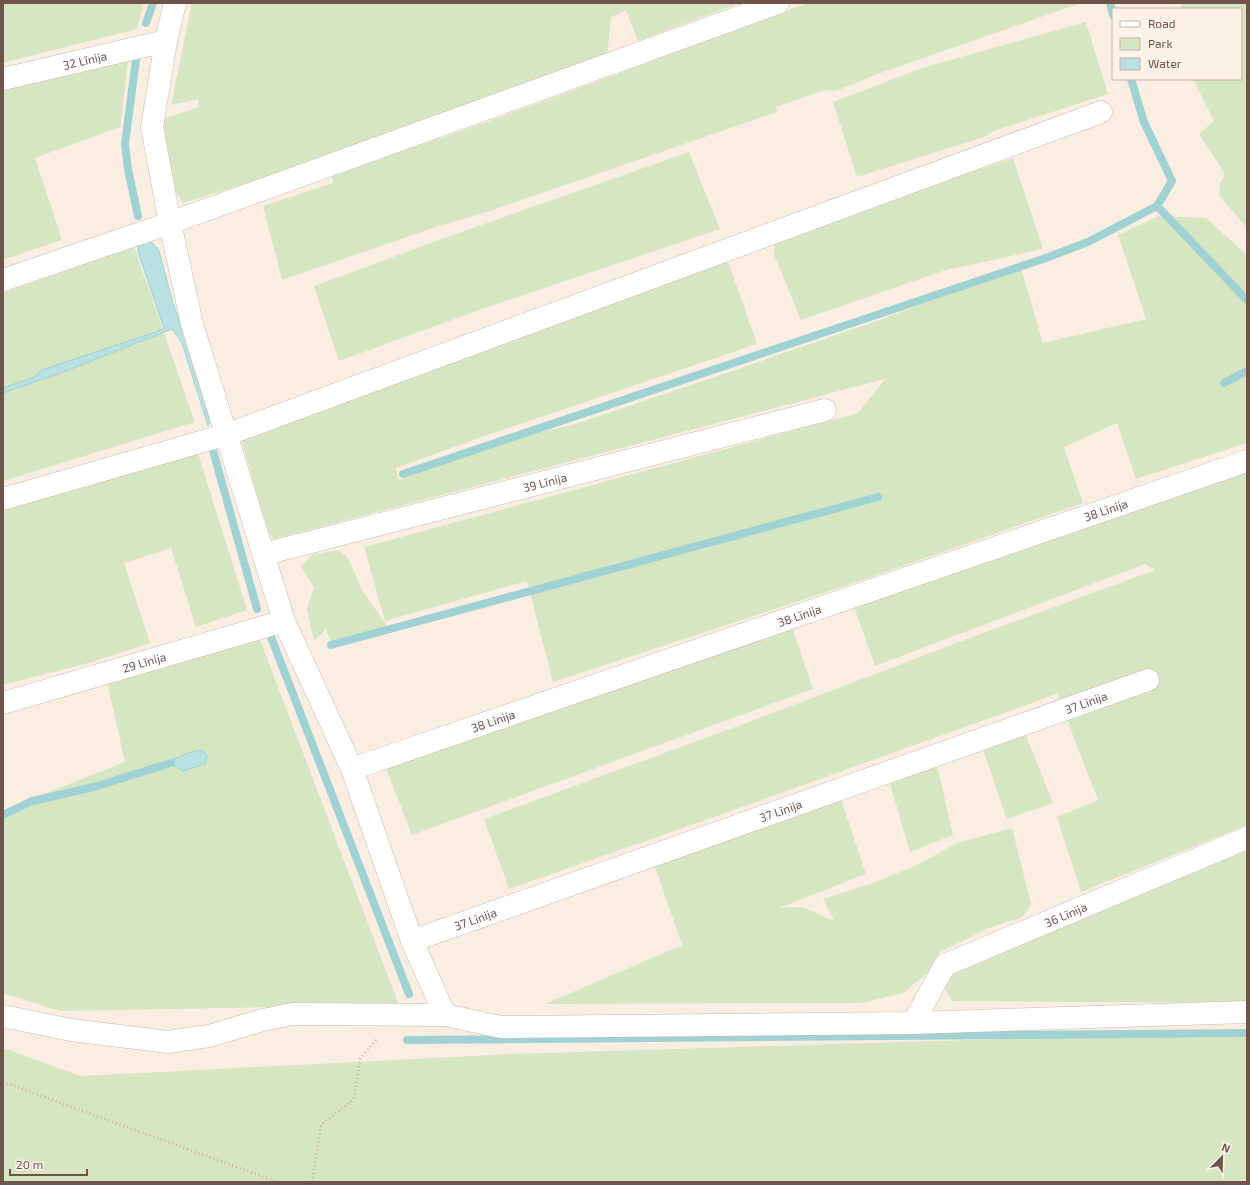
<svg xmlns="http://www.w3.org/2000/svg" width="1250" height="1185" font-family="'Exo 2',sans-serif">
<rect width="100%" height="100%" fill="#faeee3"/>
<!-- green -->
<g fill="#d6e6c3">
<path d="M3,3h141l-7,26 -134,34z"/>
<path d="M192,3h562l-14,5 -3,-4 -99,37 -12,-31 -15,7 -4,40 -285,103 -139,43 -14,-22 -9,-61 39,-13 -1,-8 -27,6z"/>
<path d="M808,3h273l-206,72 -39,16 -11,-1 -49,17 1,5 -287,99 -51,15 -157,54 -19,-74 70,-23 -1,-9c161,-51 318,-113 476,-171z"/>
<path d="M1180,3h67v225l-28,-33 1,-11 5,-10 -26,-40 15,-13 -21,-42h48v-70h-59z"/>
<path d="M1086,22l22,72 -114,37 -10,6 -127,40 -24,-75 92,-35z"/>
<path d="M129,54l-9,73 -85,31 27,82 -59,20v-175z"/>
<path d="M689,152l31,77 -235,79 -146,53 -25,-75 136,-50z"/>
<path d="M1013,158l30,91 -97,21 -145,50 -27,-65 1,-17z"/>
<path d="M1159,216l47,2 41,37v188l-111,36 -19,-56 -53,24 19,56 -238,83 -292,96 -26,-101 -142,40 -21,-74 494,-134 27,-34 -611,160 -6,-7 -28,-97 487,-177 30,86 -272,92 -89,32 3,12 112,-41 64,-15 125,-42 168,-58 153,-56 22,75 103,-24 -28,-84z"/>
<path d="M134,247l61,175 -192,59v-188z"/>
<path d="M197,450l50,160 -51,17 -25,-79 -47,15 26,80 -58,19 -89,23v-175z"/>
<path d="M1247,473v352l-166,67 -24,-75 41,-17 -41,-106 -340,122 -208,73 -25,-70 265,-97 226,-86 180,-66 -10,-6 -270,102 -21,-59z"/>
<path d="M337,550l10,6 15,34 27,39 -58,16 -5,-16 -12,12 -7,-32 7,-21 -13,-21 11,-12z"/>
<path d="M792,627l21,62 -401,146 -27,-69z"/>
<path d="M259,637l140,368 -340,6 -56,-18v-183l122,-48 -18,-80z"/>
<path d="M1024,731l29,72 -46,16 -25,-72z"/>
<path d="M937,765l16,70 -43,17 -21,-72z"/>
<path d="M841,799l25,75 -87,34 23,-1 32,14 -11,-22 50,-16 44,-18 40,-22 55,-15 19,76 -8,13 -34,11 -49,24 -11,20 -26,21 -41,10 -317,1 137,-59 -27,-78z"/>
<path d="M1247,846v157l-295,-2 -8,-14 23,-29z"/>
<path d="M1247,1033v149h-1244v-134l78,28 431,-22 587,-18z"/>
</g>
<!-- water -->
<g fill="#b9e1e2" stroke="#a0d2d3">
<path d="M148,241l5,2 6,8 14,52 21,60 16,59 -2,4 -26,-83 -10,-14 -111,44 -58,20v-5l31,-11 8,-7 122,-41 -26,-77v-10z"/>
<path d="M202,750l5,5 -1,8 -22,8 -18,-9 25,-10z"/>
</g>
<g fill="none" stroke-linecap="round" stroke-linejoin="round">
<!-- stream -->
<g stroke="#a0d2d3" stroke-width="8">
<path d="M1110,3l3,12"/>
<path d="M146,23l7,-20"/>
<path d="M137,52l-12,92 3,25 10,47"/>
<path d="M1157,206l90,94"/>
<path d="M1224,383l23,-12"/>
<path d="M212,447l45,162"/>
<path d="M403,474l640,-215 45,-17 69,-36 15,-25 -28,-59 -13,-43"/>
<path d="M269,632l140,362"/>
<path d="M331,645l547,-148"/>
<path d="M3,815l29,-14 62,-14 77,-24"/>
<path d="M407,1040l840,-7"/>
</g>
<!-- minor casing -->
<g stroke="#cdb7ad" stroke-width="23">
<g id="minor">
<path d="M175,3l-9,38 -14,86 18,96 22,101 92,297 68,148 60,172 33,74"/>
<path id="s1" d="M3,79l163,-38"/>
<path d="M3,280l167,-57 608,-220"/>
<path d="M3,499l225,-65 873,-322"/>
<path id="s2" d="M264,554l561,-144"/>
<path id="s3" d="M3,703l281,-82"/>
<path id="s4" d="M352,769l895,-308"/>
<path id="s5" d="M412,941l736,-261"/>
<path d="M3,1016l68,14 97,12 41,-6 54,-16 29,-6 153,1 56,12 412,-4 334,-11"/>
<path id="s6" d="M913,1023l32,-58 302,-127"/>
</g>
</g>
<!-- path -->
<g stroke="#d2ada0" stroke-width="2.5" stroke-dasharray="1 3" stroke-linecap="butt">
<path d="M3,1082l275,100"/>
<path d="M312,1182l9,-57 33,-26 6,-40 17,-20"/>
</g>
<!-- minor -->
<use href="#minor" stroke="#fff" stroke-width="22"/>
</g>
<g text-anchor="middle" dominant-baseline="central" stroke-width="4" stroke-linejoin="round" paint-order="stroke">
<!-- street labels -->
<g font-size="12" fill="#70534b" stroke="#fdf2e8">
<text stroke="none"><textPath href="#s1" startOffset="84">32 Līnija</textPath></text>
<text stroke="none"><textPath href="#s2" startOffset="290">39 Līnija</textPath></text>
<text stroke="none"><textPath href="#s4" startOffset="797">38 Līnija</textPath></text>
<text stroke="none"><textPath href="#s4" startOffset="473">38 Līnija</textPath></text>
<text stroke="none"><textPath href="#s3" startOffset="147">29 Līnija</textPath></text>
<text stroke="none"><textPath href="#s5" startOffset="715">37 Līnija</textPath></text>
<text stroke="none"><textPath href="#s4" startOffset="149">38 Līnija</textPath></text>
<text stroke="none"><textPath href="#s5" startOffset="391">37 Līnija</textPath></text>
<text stroke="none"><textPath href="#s6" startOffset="197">36 Līnija</textPath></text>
<text stroke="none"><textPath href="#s5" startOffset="67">37 Līnija</textPath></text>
</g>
</g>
<!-- border -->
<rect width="1250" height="1185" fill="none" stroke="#70534b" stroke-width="8"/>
<!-- legend -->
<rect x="1112" y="8" width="130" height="72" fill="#fdf2e8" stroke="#c5b2a9"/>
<rect x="1120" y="21" width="20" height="6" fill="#ffffff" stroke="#c5b2a9"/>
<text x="1148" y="28" font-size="12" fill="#70534b">Road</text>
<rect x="1120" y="38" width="20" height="12" fill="#d6e6c3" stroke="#c5b2a9"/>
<text x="1148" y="48" font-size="12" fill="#70534b">Park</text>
<rect x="1120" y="58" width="20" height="12" fill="#b9e1e2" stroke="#c5b2a9"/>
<text x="1148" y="68" font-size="12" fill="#70534b">Water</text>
<!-- north arrow -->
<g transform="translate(1222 1157) rotate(23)" stroke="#fdf2e8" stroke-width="3" paint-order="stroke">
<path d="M0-3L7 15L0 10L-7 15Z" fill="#70534b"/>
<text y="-6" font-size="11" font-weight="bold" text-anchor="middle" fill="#70534b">N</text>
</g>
<!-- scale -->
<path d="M10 1169v6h77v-6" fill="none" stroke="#70534b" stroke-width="2"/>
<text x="16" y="1169" font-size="12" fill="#70534b" stroke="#fdf2e8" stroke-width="3" paint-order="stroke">20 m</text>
</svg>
